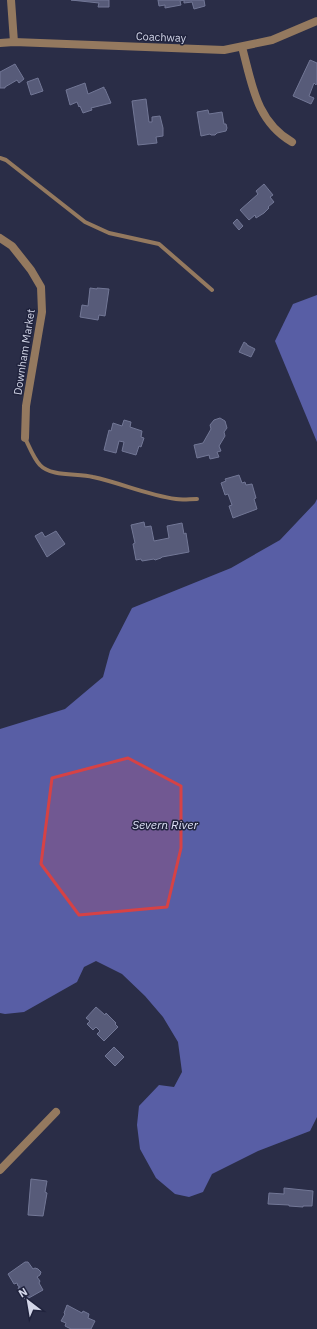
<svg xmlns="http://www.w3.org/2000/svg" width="317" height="1329" font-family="'IBM Plex Sans',sans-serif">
<rect width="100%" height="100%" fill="#2a2d47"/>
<!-- water -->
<g fill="#585ea5">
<path d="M317,295v147l-42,-101 18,-37z"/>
<path d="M317,499v618l-7,14 -52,20 -46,23 -9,18 -14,5 -14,-3 -19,-16 -16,-29 -3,-24 2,-19 20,-21 15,2 8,-15 -4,-30 -15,-25 -18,-21 -23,-22 -26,-13 -12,6 -7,15 -53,30 -19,2 -5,-1v-284l65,-20 38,-32 7,-26 22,-43 99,-40 49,-28 35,-37z"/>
</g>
<!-- building -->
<g fill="#575b79" stroke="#727796">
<path d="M71,0h38v7h-11l1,-4z"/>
<path d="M158,0h46l1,6 -11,3 -2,-7 -8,1v-3l-4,1 1,4 -16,3v-3l-6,1z"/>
<path d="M310,60l7,3v20l-1,2 -2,-2 -5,13 5,2 -3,6 -18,-8z"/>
<path d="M15,64l9,15 -5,4 -2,-3 -12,7v1h-5v-16z"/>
<path d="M38,78l5,13 -12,4 -4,-13z"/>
<path d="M85,83l3,11 16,-7v2h1l6,14 -20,5 1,2 -9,3 -3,-7 -1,1 -2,-5 -7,3 -4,-15z"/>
<path d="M146,99l3,23h3v-5l8,-1 3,12v8l-7,1 1,6 -19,2 -6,-44z"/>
<path d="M208,110l1,4 13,-2 2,12h2l1,4 -1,3 -9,2 -2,2h-4l-1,-1 -9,2 -4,-24z"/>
<path d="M264,184l9,11 -3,2 4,5 -6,5 1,1 -5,5 -8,5 -1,-3 -6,5 -9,-10 18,-16 -2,-3z"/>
<path d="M237,219l6,7 -4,4 -6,-7z"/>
<path d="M90,288l7,1v-1l12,1 -4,27 -6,-1 -1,5 -18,-3 2,-12 6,1z"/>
<path d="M244,342l3,2v1l8,4 -4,8 -12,-5z"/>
<path d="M220,418l5,3 2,7 -3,4 1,4 -6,10 2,5 -4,1 2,5 -9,2 -1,-4 -12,3 -3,-13 9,-2 8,-14 -1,-4 4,-5z"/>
<path d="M124,420l7,2 -1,5 12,4 -1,6 3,1 -3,9 -2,-1 -3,9 -14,-4 2,-9 -5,-1 -3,12 -12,-3 5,-20 2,1 2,-8 9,3z"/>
<path d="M239,475l3,8 3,-1 1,3 6,-1 4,14 -2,1 3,10 -24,9 -4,-12 3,-1 -4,-11 -3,1 -4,-12 5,-2 -1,-2z"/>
<path d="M144,522l1,5 6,-1 3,15 15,-3 -2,-12 15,-3 2,11 2,-1 3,19 -27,5 -1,1 -6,2 -1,-1 -12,2 -1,-2 -5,1 -3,-16 2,-1 -4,-18z"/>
<path d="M56,531l9,13 -18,13 -12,-21 7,-4 3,5z"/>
<path d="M96,1007l9,8 1,-2 10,10 -1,1 3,3 -14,14 -7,-7 3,-3 -4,-4 -3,3 -6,-6 3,-3 -4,-3z"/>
<path d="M114,1047l10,10 -9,9 -10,-10z"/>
<path d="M31,1179l16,2 -2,11 2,1 -4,23 -15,-1z"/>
<path d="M284,1188l29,3 -1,15h-9v1l-14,-1v-1l-21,-1 1,-11 15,1z"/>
<path d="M25,1262h3l5,7 2,-1 3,1 3,3 -1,3 -3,2 3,4 -1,2 4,7 -16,9 -3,-1 -2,-3 1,-2h-2l-3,-5 2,-1 -2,-1 -1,-3 -3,1 -6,-10z"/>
<path d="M67,1305l15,8 1,-2 6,3 -1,4 7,3 -4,8h-20l-6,-3 1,-3 -5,-2 4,-7 -1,-1z"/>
</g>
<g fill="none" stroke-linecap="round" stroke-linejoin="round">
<!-- lane -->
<g stroke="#94795f" stroke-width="4">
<path d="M0,158l6,2 79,62 24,11 50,11 53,46"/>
<path d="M25,438c4,8 9,21 15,27 11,12 38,8 53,12 28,6 54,18 83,22 6,1 14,0 21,0"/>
</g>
<!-- street -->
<g stroke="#94795f" stroke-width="8">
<path d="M11,0l3,42"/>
<path d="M0,43l14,-1 210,8 48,-10 45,-19"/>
<path d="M242,47c10,37 14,74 50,95"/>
<path d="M0,238l12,8 19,24 10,17 1,25 -16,94 -1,32"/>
<path d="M0,1170l56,-58"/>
</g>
</g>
<!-- marked area -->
<path fill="#d64245" fill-opacity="0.2" stroke="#d64245" stroke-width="3" stroke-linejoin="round" d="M128,758l53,28v62l-14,59 -88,8 -38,-51 11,-86z"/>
<g text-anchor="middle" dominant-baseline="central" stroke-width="3" stroke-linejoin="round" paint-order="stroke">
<!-- street labels -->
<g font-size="11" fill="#d4d7e9" stroke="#20233d">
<text transform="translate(161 37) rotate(2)">Coachway</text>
<text transform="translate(24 352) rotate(-81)">Downham Market</text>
</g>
<!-- water labels -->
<g font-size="12" font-style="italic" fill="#dde0f5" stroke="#20233d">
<text x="165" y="824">Severn River</text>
</g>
</g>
<!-- north arrow -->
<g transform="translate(28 1301) rotate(329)" stroke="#20233d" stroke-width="3" paint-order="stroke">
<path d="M0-3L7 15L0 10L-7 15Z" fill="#d4d7e9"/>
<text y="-6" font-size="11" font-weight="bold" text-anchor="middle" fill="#d4d7e9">N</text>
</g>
</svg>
